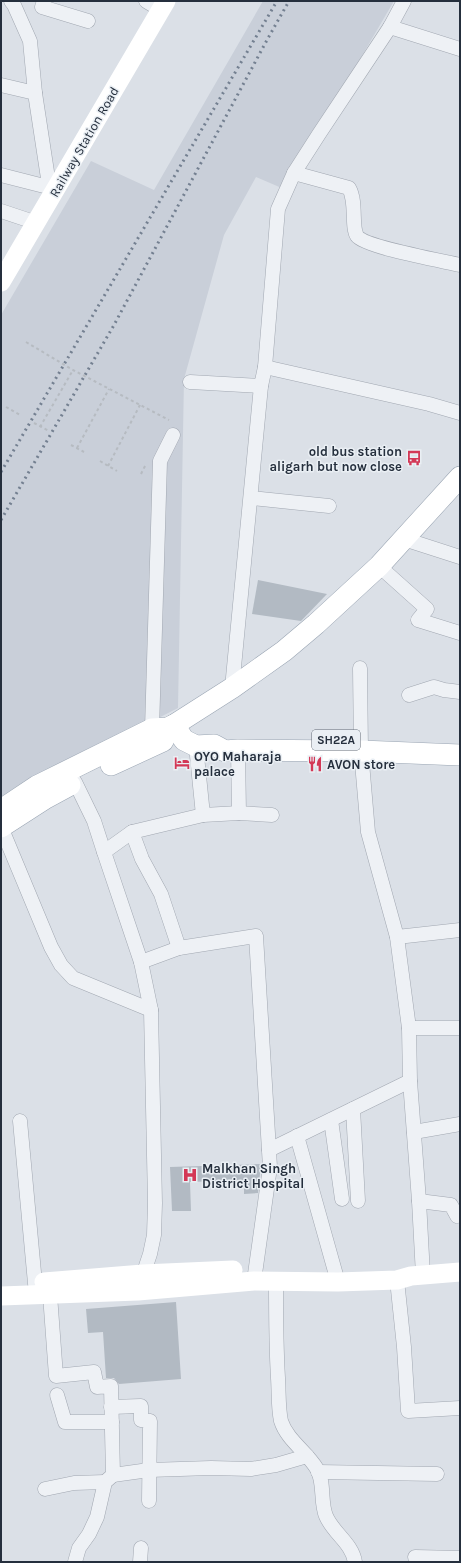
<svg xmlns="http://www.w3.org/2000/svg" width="461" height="1563" font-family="Karla,sans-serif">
<rect width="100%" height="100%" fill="#dbe0e7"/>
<!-- built -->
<path fill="#c9cfd9" d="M263,1h131l-110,188 -28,-12 -32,58 -40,144 -6,329 -177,90v-483l90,-154 63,29z"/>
<!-- building -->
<g fill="#b2bac3">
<path d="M258,580l69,14 -26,27 -49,-7z"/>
<path d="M261,1164l-3,29 -14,1v-14l-54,2 1,29h-19l-2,-44z"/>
<path d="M176,1302l5,77 -62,5 -5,-6h-8l-3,-46 -15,1 -2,-24z"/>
</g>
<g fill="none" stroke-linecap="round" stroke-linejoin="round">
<!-- street casing -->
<g stroke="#a1a7b1" stroke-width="15">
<g id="street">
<path d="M11,1l3,4 16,36 5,52"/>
<path d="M44,1l-2,6 46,14"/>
<path d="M146,1l15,9"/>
<path d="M390,27l70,22"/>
<path d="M1,85l34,8 16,105"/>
<path d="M294,173l55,15c8,14 2,38 8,48 8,11 86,25 103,29"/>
<path d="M1,175l47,12"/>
<path d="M1,211l36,12"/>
<path d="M265,367l164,37 31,9"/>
<path d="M190,382l71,4"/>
<path d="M251,498l78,8"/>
<path d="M404,539l56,18"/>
<path d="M379,566l48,43 -9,11 42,13"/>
<path d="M360,668l1,83 7,81 29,105 12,91 1,53 9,120 4,74"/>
<path d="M232,688l29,-302 4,-19 13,-158 16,-36 25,-39 71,-107 14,-26"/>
<path d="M409,695l25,-8 10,3 16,2"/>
<path d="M152,729l8,-268 13,-26"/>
<path d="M196,746l7,69 36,-2"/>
<path d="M238,750l1,63 33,2"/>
<path d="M75,782l19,39 10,31 37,110 10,48 4,193 -1,32 -4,19 -9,27"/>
<path d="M1,827l50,120 10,18 12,13 78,32"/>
<path d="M132,832l10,27 19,35 18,54"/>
<path d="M104,852l28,-20 71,-17"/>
<path d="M397,937l63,-7"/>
<path d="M141,962l38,-14 77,-12 14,231 -16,114"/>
<path d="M409,1028h51"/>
<path d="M353,1109l5,92"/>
<path d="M331,1120l11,79"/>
<path d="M20,1121l16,173"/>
<path d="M414,1132l46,-8"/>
<path d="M297,1136l41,146"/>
<path d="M269,1150l141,-69"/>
<path d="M419,1201l32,4 6,11 3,-1"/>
<path d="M397,1280l7,67 4,64 52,-3"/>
<path d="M276,1281c0,33 0,65 2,97 1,14 0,29 3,43 6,19 26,31 36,48 8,14 3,33 9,47 7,17 26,27 29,46"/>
<path d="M50,1295l6,81 38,-4 3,15 14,-1 2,89 -8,7 -8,35 -8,17 -10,14 -4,14"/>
<path d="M57,1395l8,27h47"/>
<path d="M111,1407l30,-1v14l9,1 -1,80"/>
<path d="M318,1472l119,2"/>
<path d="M113,1475l36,-5 62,-2 40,1 25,-4 31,-9"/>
<path d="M45,1489l29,-6 31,-1"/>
<path d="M415,1557l45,1"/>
<path d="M140,1562l1,-14"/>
</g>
</g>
<!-- primary casing -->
<g stroke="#9aa5b3" stroke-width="22">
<g id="primary">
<path d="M174,725l10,15 12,6 18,-1 11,6 13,-1 123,1 99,4"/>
<path d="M111,765l52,-24 5,-13"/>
<path d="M1,810l36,-24 115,-57 16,-1 6,-3 58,-37 52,-37 32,-27 63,-58 81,-89"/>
<path d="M1,827l45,-29 24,-13"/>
</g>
</g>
<!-- path -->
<g stroke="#b6bbc1" stroke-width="2" stroke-dasharray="3 3" stroke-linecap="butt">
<path d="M6,407l14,8"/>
<path d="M34,423l15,8"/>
<path d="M40,427l33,-57"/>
<path d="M71,445l13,7"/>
<path d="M77,448l32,-59"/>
<path d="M100,461l17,10"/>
<path d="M108,466l32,-61"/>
<path d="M141,474l5,-10"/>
</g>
<!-- street -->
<use href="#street" stroke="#eef1f5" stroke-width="14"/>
<!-- secondary -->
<g stroke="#fff" stroke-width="19">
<path d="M1,282l165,-281"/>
<path d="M44,1282l99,-8 90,-4"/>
<path d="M1,1296l137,-5 116,-10 84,1 59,-2 14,-4 49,-4"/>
</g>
<!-- primary -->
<use href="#primary" stroke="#fff" stroke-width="21"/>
<!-- rail -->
<g stroke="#748091" stroke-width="3" stroke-dasharray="2 4" stroke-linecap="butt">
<path d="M1,472l276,-471"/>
<path d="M1,520l113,-195 153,-285 22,-39"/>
</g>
<!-- path-bridge -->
<path stroke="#b6bbc1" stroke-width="2" stroke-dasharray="3 3" stroke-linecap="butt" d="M26,342l47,28 96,50"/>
</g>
<!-- icons -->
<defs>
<g id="bus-bare" transform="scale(1.2)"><path d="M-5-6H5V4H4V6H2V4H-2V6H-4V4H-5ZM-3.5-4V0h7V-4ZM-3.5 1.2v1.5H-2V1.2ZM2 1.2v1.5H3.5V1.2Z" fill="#d33856" stroke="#eaeff4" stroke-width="2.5" paint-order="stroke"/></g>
<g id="hotel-bare" transform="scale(1.2)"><path d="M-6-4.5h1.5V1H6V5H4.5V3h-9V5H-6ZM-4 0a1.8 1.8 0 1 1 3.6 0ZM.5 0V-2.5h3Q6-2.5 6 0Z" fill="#d33856" stroke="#eaeff4" stroke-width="2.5" paint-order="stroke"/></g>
<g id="restaurant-bare" transform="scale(1.2)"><path d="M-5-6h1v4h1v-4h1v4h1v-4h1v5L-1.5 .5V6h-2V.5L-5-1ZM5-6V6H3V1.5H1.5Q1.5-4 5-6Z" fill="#d33856" stroke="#eaeff4" stroke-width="2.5" paint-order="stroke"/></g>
<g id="hospital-bare" transform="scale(1.2)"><path d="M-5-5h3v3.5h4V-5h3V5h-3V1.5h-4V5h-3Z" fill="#d33856" stroke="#eaeff4" stroke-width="2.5" paint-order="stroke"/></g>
</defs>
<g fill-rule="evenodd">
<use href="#bus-bare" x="414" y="458"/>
<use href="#hotel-bare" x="182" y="763"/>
<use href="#restaurant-bare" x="315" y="764"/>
<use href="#hospital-bare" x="190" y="1175"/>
</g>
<g text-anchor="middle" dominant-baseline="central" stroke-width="3" stroke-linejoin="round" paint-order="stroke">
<!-- shield labels -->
<rect fill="#eaeff4" stroke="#606974" stroke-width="1" x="312" y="730" width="48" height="20" rx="3"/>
<g font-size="12" font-weight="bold" fill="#252f3d">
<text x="336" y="740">SH22A</text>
</g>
<!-- street labels -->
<g font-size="13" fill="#252f3d" stroke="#eaeff4">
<text transform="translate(84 142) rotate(-60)">Railway Station Road</text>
</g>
<!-- poi labels -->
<g font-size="13" font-weight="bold" fill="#252f3d" stroke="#eaeff4" text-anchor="start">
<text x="402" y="451" text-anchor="end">old bus station<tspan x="402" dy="15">aligarh but now close</tspan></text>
<text x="194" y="756">OYO Maharaja<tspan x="194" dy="15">palace</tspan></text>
<text x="327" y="764">AVON store</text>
<text x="202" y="1168">Malkhan Singh<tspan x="202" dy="15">District Hospital</tspan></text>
</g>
</g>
<!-- border -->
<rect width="461" height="1563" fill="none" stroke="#252f3d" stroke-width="4"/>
</svg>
